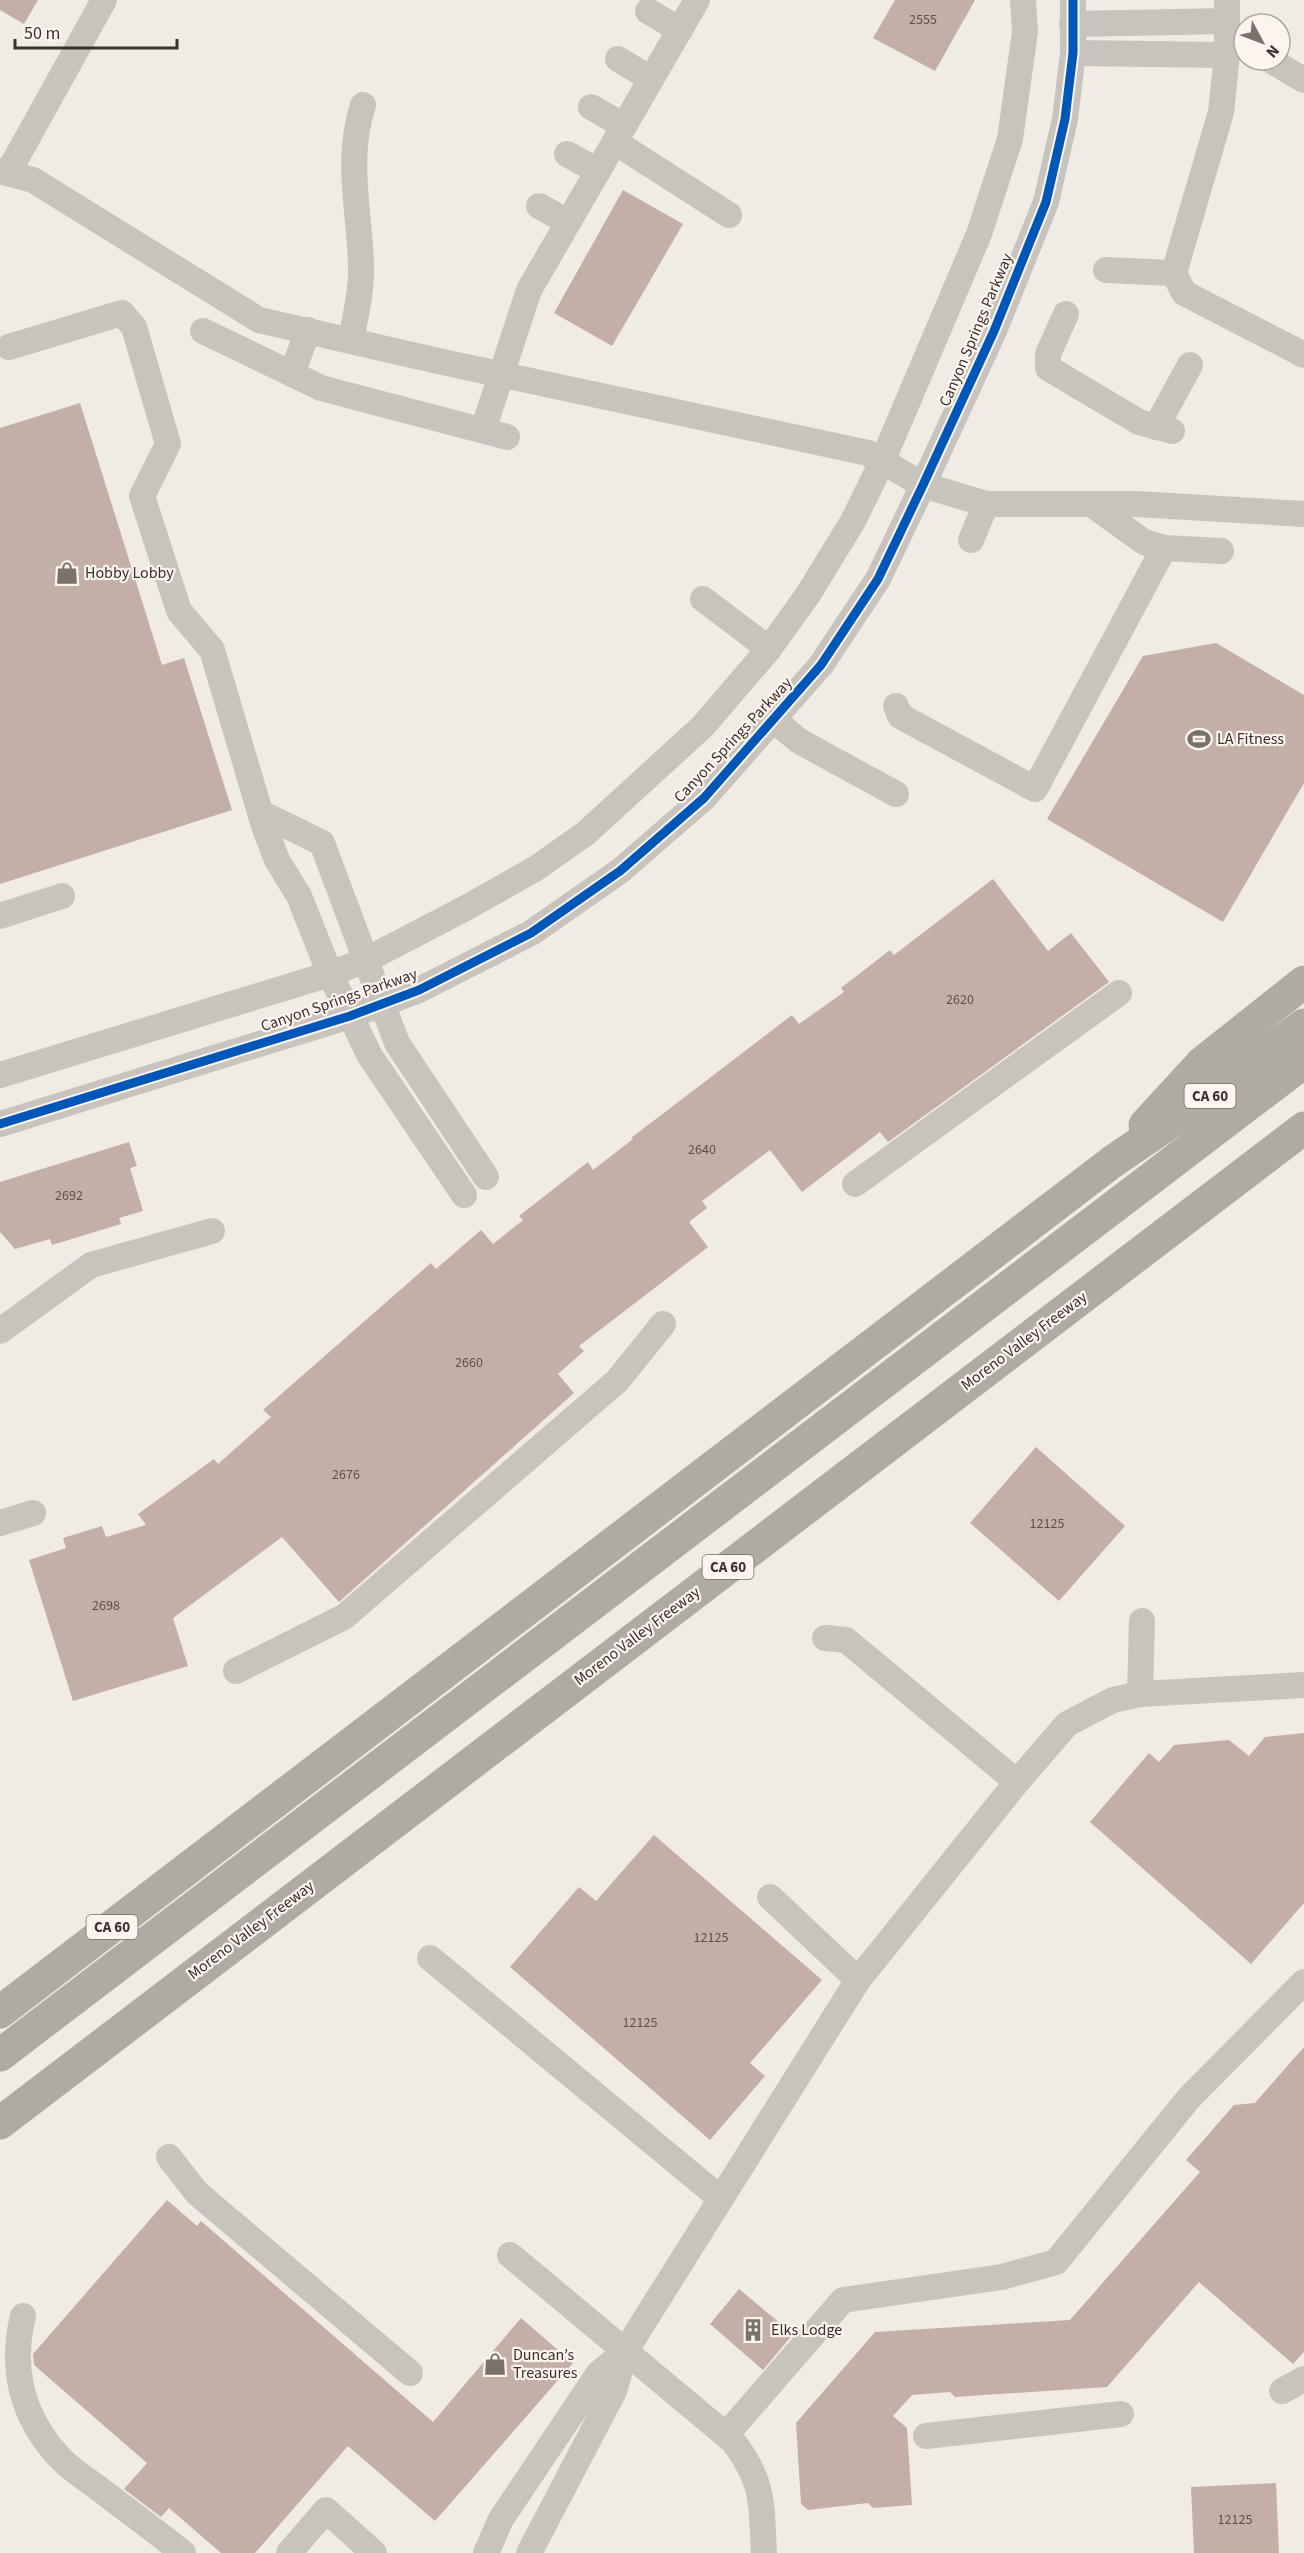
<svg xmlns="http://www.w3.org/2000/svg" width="1304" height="2553" font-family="'Source Sans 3',sans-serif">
<rect width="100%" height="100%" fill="#f0ebe5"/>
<!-- building -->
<g fill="#c3afa7">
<path d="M0,0h38l-14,24 -24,-14z"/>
<path d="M895,0h80l-40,71 -62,-33z"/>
<path d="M623,190l60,34 -71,122 -58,-33z"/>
<path d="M80,403l82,262 22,-7 48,152 -232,74v-456z"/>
<path d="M1216,643l88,52v88l-81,139 -176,-103 96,-163z"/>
<path d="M993,879l55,72 23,-18 38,49 -221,160 -8,-10 -78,60 -32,-42 -68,51 5,7 -18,14 19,25 -129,99 5,5 -26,23 16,19 -235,209 -57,-65 -109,81 15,48 -115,35 -44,-141 37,-12 -3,-10 39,-12 4,11 40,-12 -8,-11 76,-55 4,5 53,-47 -8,-7 168,-147 5,6 45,-39 12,14 30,-24 -4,-4 69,-54 5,8 40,-31 -2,-1 161,-123 7,9 17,-12 28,-20 -3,-4 49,-38 4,5z"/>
<path d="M129,1142l8,24 -7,2 13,43 -24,7 2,6 -69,21 -2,-6 -35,10 -15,-17v-50z"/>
<path d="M1036,1447l89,79 -66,75 -89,-78z"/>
<path d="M1304,1733v170l-53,61 -161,-142 59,-69 10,9 15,-17 55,-5 20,16 16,-19z"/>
<path d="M654,1835l168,145 -72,83 15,13 -55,64 -200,-173 69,-80 17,14z"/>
<path d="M1304,2047v305l-11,12 -94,-82 -92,105 -152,10 -5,-5 -38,3 -19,21 14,12 5,77 -39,3 -5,-5 -60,7 -7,-6 -5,-81 79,-91 195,-12 130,-148 -14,-12 48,-55 21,-2z"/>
<path d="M167,2200l30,26 4,-5 232,201 88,-104 52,45 -138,158 -87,-75 -93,107h-34l-52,-45 -8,9 -37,-28 23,-26 -113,-98 -1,-11z"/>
<path d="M739,2289l54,45 -30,36 -53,-46z"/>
<path d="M1276,2483l3,70h-85l-3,-66z"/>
</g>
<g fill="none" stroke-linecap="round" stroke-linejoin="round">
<!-- minor -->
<g stroke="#c9c3be" stroke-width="26">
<path d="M1227,0v55l-6,57 -47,161 10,20 120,62"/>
<path d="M648,11l32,19"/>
<path d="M1072,24l155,-3"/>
<path d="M1073,53l154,2"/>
<path d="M618,59l33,20"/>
<path d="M1270,60l34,20"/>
<path d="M591,107l33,19"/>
<path d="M615,142l114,73"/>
<path d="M567,154l31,17"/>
<path d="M0,171l33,9 226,140 179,41 430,92 55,32 63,19h150l168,10"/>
<path d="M8,173l96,-173"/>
<path d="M539,206l29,16"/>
<path d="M1106,270l68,3"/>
<path d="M1066,314l-18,40v14l91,54 33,9"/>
<path d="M203,331l118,57 186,49"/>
<path d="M351,341c4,-24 11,-50 10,-74 -1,-55 -16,-107 2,-162"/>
<path d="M9,347l113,-34 12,14 34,117 -26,52 37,115 33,39 53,179 12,31 22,36 31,78 40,82 94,139"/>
<path d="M292,374l16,-44"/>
<path d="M1156,427l34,-62"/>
<path d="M483,430l46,-140 168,-290"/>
<path d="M1091,504l53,38 20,6 57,3"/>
<path d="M971,540l15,-36"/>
<path d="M703,599l66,50"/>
<path d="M896,706l4,10 135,73 129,-241"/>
<path d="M774,720l25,21 97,53"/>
<path d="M261,813l61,30 75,200 89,134"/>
<path d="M0,916l62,-20"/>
<path d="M0,1075l330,-101 36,-14 96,-50 73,-41 51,-36 117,-107 66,-77 40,-56 44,-72 29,-59 97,-228 31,-95 15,-107 -2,-32"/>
<path d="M0,1124l350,-108 69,-26 112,-57 89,-62 84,-73 117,-133 57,-86 45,-94 71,-154 52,-129 19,-83 8,-66v-53"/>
<path d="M855,1184l264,-191"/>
<path d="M0,1331l91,-66 121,-34"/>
<path d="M0,1523l33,-10"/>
<path d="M825,1638l21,2 171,142"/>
<path d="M236,1671l108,-54 273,-236 46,-57"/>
<path d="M1140,1694l2,-73"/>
<path d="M770,1897l88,83"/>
<path d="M430,1958l290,240"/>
<path d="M169,2157l28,36 213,180"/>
<path d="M510,2255l223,186c32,43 28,61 31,112"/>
<path d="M23,2316c-13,53 -1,101 36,141 13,14 32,25 47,37 26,20 52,39 77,59"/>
<path d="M1282,2391l22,-12"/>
<path d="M726,2435l117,-135 159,-23 54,-15 133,-164 115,-116"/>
<path d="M926,2436l195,-22"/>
<path d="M289,2553l37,-43 48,43"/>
<path d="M486,2553l15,-34 98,-146 27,-22"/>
<path d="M529,2553l85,-162 12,-41 232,-370 159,-198 50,-58 46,-24 27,-6 164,-9"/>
</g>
<!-- highway -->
<g stroke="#afaaa4" stroke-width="33">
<path d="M1145,1125l57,-62 102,-81"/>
<path d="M0,2012l1112,-850 110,-75 82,-62"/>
<path d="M0,2055l1304,-993"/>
<path d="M0,2123l1304,-995"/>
</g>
<!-- cycleway casing -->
<g stroke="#fbf5ee" stroke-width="13">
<path id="cycleway" d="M0,1124l350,-108 69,-26 112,-57 89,-62 84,-73 117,-133 57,-86 45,-94 71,-154 52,-129 19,-83 8,-66v-53"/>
</g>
<!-- cycleway -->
<use href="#cycleway" stroke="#0057b8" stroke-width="9"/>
</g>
<!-- icons -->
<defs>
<g id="shop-bare" transform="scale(1.8)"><path d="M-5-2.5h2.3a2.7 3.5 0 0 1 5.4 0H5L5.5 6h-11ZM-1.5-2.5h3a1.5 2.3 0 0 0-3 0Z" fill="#7a716c" stroke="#fbf5ee" stroke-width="2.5" paint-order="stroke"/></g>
<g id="stadium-bare" transform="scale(1.8)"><path d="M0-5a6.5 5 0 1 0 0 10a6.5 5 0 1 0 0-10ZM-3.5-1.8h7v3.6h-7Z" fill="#7a716c" stroke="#fbf5ee" stroke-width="2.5" paint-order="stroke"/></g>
<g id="building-bare" transform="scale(1.8)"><path d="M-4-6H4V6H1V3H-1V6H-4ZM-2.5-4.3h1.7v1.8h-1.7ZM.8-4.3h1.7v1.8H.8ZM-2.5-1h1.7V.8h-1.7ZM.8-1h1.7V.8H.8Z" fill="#7a716c" stroke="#fbf5ee" stroke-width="2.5" paint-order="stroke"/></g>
</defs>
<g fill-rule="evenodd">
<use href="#shop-bare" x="67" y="573"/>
<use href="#stadium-bare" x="1199" y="739"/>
<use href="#building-bare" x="753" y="2330"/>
<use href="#shop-bare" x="495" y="2364"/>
</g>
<g text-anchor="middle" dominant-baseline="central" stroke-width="4.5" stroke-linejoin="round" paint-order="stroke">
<!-- number labels -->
<g font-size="14" fill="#5d504a">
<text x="923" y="20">2555</text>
<text x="960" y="1000">2620</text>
<text x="702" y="1150">2640</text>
<text x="69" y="1196">2692</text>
<text x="469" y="1363">2660</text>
<text x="346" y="1475">2676</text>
<text x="1047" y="1524">12125</text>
<text x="106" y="1606">2698</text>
<text x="711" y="1938">12125</text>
<text x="640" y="2023">12125</text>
<text x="1235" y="2520">12125</text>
</g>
<!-- shield labels -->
<g fill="#fbf5ee" stroke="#756b66" stroke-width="1.5">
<rect x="1184.5" y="1084" width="51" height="24" rx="4.5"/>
<rect x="702.5" y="1555" width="51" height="24" rx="4.5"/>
<rect x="86.5" y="1915" width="51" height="24" rx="4.5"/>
</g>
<g font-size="15" font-weight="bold" fill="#3b302b">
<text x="1210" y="1096">CA 60</text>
<text x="728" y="1567">CA 60</text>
<text x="112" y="1927">CA 60</text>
</g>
<!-- street labels -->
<g font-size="16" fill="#3b302b" stroke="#fbf5ee">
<text transform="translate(976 330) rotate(-67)">Canyon Springs Parkway</text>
<text transform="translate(733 740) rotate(-47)">Canyon Springs Parkway</text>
<text transform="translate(339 1000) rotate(-19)">Canyon Springs Parkway</text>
<text transform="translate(1024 1341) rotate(-37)">Moreno Valley Freeway</text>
<text transform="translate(637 1636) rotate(-37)">Moreno Valley Freeway</text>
<text transform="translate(251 1930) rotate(-37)">Moreno Valley Freeway</text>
</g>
<!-- poi labels -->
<g font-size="16" fill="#3b302b" stroke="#fbf5ee" text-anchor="start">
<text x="85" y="573">Hobby Lobby</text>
<text x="1217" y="739">LA Fitness</text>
<text x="771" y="2330">Elks Lodge</text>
<text x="513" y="2355">Duncan’s<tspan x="513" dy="18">Treasures</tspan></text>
</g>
</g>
<!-- north arrow -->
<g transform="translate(1262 42) rotate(131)"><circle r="28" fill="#fbf5ee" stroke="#aea6a0" stroke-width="1.5"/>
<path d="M0-4.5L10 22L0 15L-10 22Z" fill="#7a716c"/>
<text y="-9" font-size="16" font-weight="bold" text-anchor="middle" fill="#3b302b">N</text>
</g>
<!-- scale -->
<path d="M15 39v9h162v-9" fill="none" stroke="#3b302b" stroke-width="3"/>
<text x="24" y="39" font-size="18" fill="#3b302b" stroke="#fbf5ee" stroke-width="4.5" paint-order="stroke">50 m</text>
</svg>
